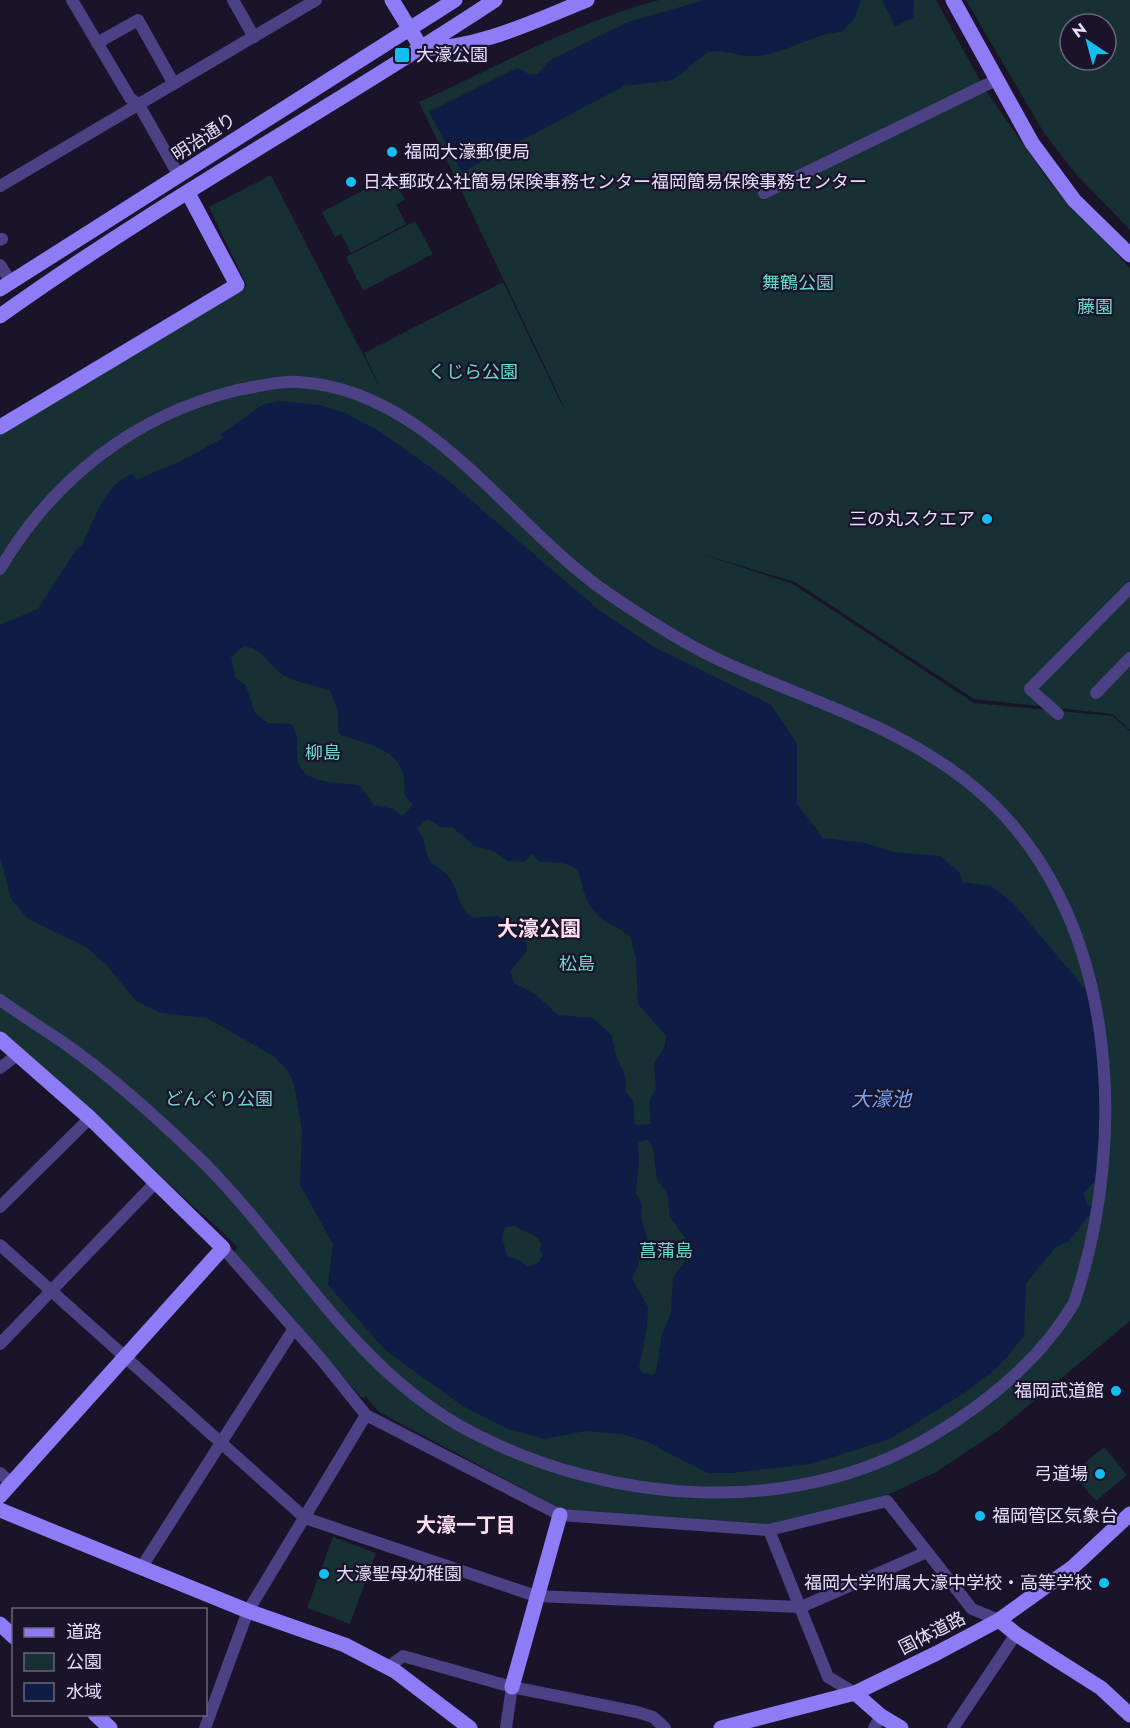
<svg xmlns="http://www.w3.org/2000/svg" width="1130" height="1728" font-family="Jost,'Noto Sans JP',sans-serif">
<rect width="100%" height="100%" fill="#1a132a"/>
<!-- green -->
<g fill="#163033" fill-rule="evenodd">
<path d="M659,0h277l48,88 65,93 81,87v462l-18,-16 -138,-15 -179,-117 -94,-28 92,30 181,119 138,13 18,15v590l-132,110 -62,41 -46,22 -119,30 -204,-12 -188,-100 -13,-15 -4,1 -128,-143 3,-8c-16,-19 -35,-32 -53,-49 -59,-57 -122,-110 -184,-164v-603l247,-145 -38,-79 62,-32 111,217 -18,-39 139,-71 56,117 -5,5 5,-5 7,12 -147,-309c77,-35 159,-81 240,-102z"/>
<path d="M966,0h164v230l-55,-57 -31,-40zM1070,24h36v36h-36z"/>
<path d="M392,175l13,25 -9,5 10,19 -55,29 -10,-19 -6,3 -13,-25z"/>
<path d="M415,221l18,33 -70,37 -17,-34z"/>
<path d="M1104,1447l23,28 -31,26 -24,-28z"/>
<path d="M333,1537l43,16 -26,71 -43,-16z"/>
</g>
<!-- water -->
<g fill="#0f1c46" fill-rule="evenodd">
<path d="M705,0h156l-6,18 -13,14c-26,1 -51,18 -77,23 -20,4 -36,-5 -56,-4l-36,29 -49,6 -162,86 -33,-60 88,-44 12,6h9l11,-13 79,-39z"/>
<path d="M882,0h32l-1,18 -18,8z"/>
<path d="M279,401l41,4 28,9 32,18 63,44 157,135 54,36 117,58 26,38v61l26,34 42,5 28,9 47,4 20,17 3,9 28,4 21,16 75,89 20,90 -4,91 -19,21 3,12 9,1 -27,35 -14,7 -29,35 -2,53 -26,31 -35,27 -73,45 -79,25 -79,9h-25l-61,-32 -24,-7 -37,-3 -40,8 -37,-10 -47,-24 -76,-55 -57,-65 5,-41 -33,-59 2,-55 -8,-46 -7,-14 -12,-13 -68,-39 -45,-5 -26,-12 -30,-37 -20,-17 -59,-29 -16,-19 -11,-43v-231l38,-16 38,-59 6,-5c13,-26 21,-59 50,-71l4,6 45,-19 42,-23 -2,-4 43,-30zM243,646c22,2 25,21 42,30 14,8 31,8 46,16l7,19v20l3,4c31,11 68,14 63,59l9,11 -11,11 -9,-7 -19,-4 -15,-20c-21,-3 -62,0 -62,-30 0,-13 2,-20 -6,-31l-23,-1 -13,-10 -9,-27 -11,-9 -4,-20zM426,820h4l11,7h11l22,19 19,5 15,10 15,1 9,-8 9,8c56,-1 29,19 54,50 9,12 24,15 35,24l6,22 2,46 28,31 -1,11 -11,17 2,26 -7,12 2,23 -16,1 -2,-24 -7,-9 -1,-17 -9,-19 -4,-20 -19,-18 -35,-3 -22,-20 -22,-12 -4,-12 17,-20c1,-15 -18,-28 -30,-35l-24,2c-17,-13 -12,-20 -21,-36 -5,-10 -17,-14 -23,-23 -5,-10 -2,-17 -12,-31zM647,1139l6,9 4,32 10,13 3,24 15,21 2,16 -3,9 -11,14 -2,36 -9,21 -6,38 -3,3 -10,-2 -4,-5 8,-40 1,-21 -16,-29 7,-14 -1,-11 10,-12 -7,-23 1,-13 -6,-13 3,-28 -1,-21zM515,1226l22,11 5,7 -2,5 3,6 -4,7 -11,5 -9,-7 -12,-4 -5,-19 3,-10z"/>
</g>
<g fill="none" stroke-linecap="round" stroke-linejoin="round">
<!-- street -->
<g stroke="#4d4185" stroke-width="12">
<path d="M72,0l58,98 9,7 40,71"/>
<path d="M233,0l21,37"/>
<path d="M97,43l41,-23 36,64"/>
<path d="M0,186l316,-186"/>
<path d="M764,193l232,-113"/>
<path d="M0,240l2,-1"/>
<path d="M0,265l11,17"/>
<path d="M0,569c53,-90 136,-155 238,-179 20,-4 41,-9 61,-8 132,8 210,144 310,212 38,26 78,52 119,70 85,38 174,63 246,123 145,120 156,351 100,516 -34,57 -88,101 -144,134 -138,82 -319,67 -457,-4 -119,-61 -178,-179 -269,-270 -44,-43 -90,-85 -140,-120 -21,-14 -43,-28 -64,-43"/>
<path d="M1096,693l34,-35"/>
<path d="M1058,714l-28,-25 100,-101"/>
<path d="M0,1068l17,-13"/>
<path d="M0,1207l90,-89"/>
<path d="M0,1245l305,273 231,78 265,11 126,-55"/>
<path d="M223,1248l98,111 45,56 194,100 209,15 118,-29 85,108 27,11"/>
<path d="M0,1344l156,-162"/>
<path d="M0,1473l10,9"/>
<path d="M769,1530l59,147 27,16"/>
<path d="M141,1568l152,-238"/>
<path d="M388,1667l15,-11 109,31 125,25 16,5 12,11"/>
<path d="M205,1728l43,-117 118,-196"/>
<path d="M506,1728l6,-41"/>
<path d="M874,1728l7,-12"/>
<path d="M953,1728l63,-94"/>
</g>
<!-- secondary -->
<g stroke="#8e7bf6" stroke-width="15">
<path d="M392,0l30,49"/>
<path d="M953,0l79,143 42,57 56,55"/>
<path d="M422,49c59,-1 112,-28 165,-49"/>
<path d="M0,289l455,-289"/>
<path d="M0,316c159,-114 332,-208 495,-316"/>
<path d="M0,427l237,-142 -49,-92"/>
<path d="M0,1039l90,79 133,130 -223,248"/>
<path d="M0,1510l248,101 97,34 50,26 75,57"/>
<path d="M999,1620l17,14 85,54 29,27"/>
<path d="M0,1624l14,13"/>
<path d="M512,1687l48,-172"/>
<path d="M855,1693l26,23 20,12"/>
<path d="M95,1714l15,14"/>
<path d="M721,1728l134,-35 82,-40 62,-33 74,-53 57,-53"/>
</g>
</g>
<!-- markers -->
<g fill="#16bdf0" stroke="#1a132a" stroke-width="2">
<rect x="394" y="47" width="16" height="16" rx="3"/>
<circle cx="392" cy="152" r="6"/>
<circle cx="351" cy="182" r="6"/>
<circle cx="987" cy="519" r="6"/>
<circle cx="1116" cy="1391" r="6"/>
<circle cx="1100" cy="1474" r="6"/>
<circle cx="980" cy="1516" r="6"/>
<circle cx="324" cy="1574" r="6"/>
<circle cx="1104" cy="1583" r="6"/>
</g>
<g text-anchor="middle" dominant-baseline="central" stroke-width="4.5" stroke-linejoin="round" paint-order="stroke">
<!-- poi labels -->
<g font-size="18" fill="#e5ddfd" stroke="#1a132a" text-anchor="start">
<text x="416" y="55">大濠公園</text>
<text x="404" y="152">福岡大濠郵便局</text>
<text x="363" y="182">日本郵政公社簡易保険事務センター福岡簡易保険事務センター</text>
<text x="975" y="519" text-anchor="end">三の丸スクエア</text>
<text x="1104" y="1391" text-anchor="end">福岡武道館</text>
<text x="1088" y="1474" text-anchor="end">弓道場</text>
<text x="992" y="1516">福岡管区気象台</text>
<text x="336" y="1574">大濠聖母幼稚園</text>
<text x="1092" y="1583" text-anchor="end">福岡大学附属大濠中学校・高等学校</text>
</g>
<!-- street labels -->
<g font-size="18" fill="#e5ddfd" stroke="#1a132a">
<text transform="translate(204 137) rotate(-33)">明治通り</text>
<text transform="translate(932 1633) rotate(-27)">国体道路</text>
</g>
<!-- park labels -->
<g font-size="18" fill="#6ddacd" stroke="#1a132a">
<text x="798" y="283">舞鶴公園</text>
<text x="1095" y="307">藤園</text>
<text x="473" y="372">くじら公園</text>
<text x="323" y="753">柳島</text>
<text x="577" y="964">松島</text>
<text x="219" y="1099">どんぐり公園</text>
<text x="666" y="1251">菖蒲島</text>
</g>
<!-- water labels -->
<g font-size="20" font-style="italic" fill="#72a7f6" stroke="#1a132a">
<text x="881" y="1099">大濠池</text>
</g>
<!-- neighbourhood labels -->
<g font-size="20" font-weight="bold" fill="#fddfee" stroke="#1a132a">
<text x="466" y="1525">大濠一丁目</text>
</g>
<!-- quarter labels -->
<g font-size="21" font-weight="bold" fill="#fddfee" stroke="#1a132a">
<text x="539" y="929">大濠公園</text>
</g>
</g>
<!-- legend -->
<rect x="12" y="1608" width="195" height="108" fill="#1a132a" stroke="#6b647e" stroke-width="1.5"/>
<rect x="24" y="1628" width="30" height="9" fill="#8e7bf6" stroke="#6b647e" stroke-width="1.5"/>
<text x="66" y="1638" font-size="18" fill="#e5ddfd">道路</text>
<rect x="24" y="1653" width="30" height="18" fill="#163033" stroke="#6b647e" stroke-width="1.5"/>
<text x="66" y="1668" font-size="18" fill="#e5ddfd">公園</text>
<rect x="24" y="1683" width="30" height="18" fill="#0f1c46" stroke="#6b647e" stroke-width="1.5"/>
<text x="66" y="1698" font-size="18" fill="#e5ddfd">水域</text>
<!-- north arrow -->
<g transform="translate(1088 42) rotate(324)"><circle r="28" fill="#1a132a" stroke="#6b647e" stroke-width="1.5"/>
<path d="M0-4.5L10 22L0 15L-10 22Z" fill="#16bdf0"/>
<text y="-9" font-size="16" font-weight="bold" text-anchor="middle" fill="#e5ddfd">N</text>
</g>
</svg>
